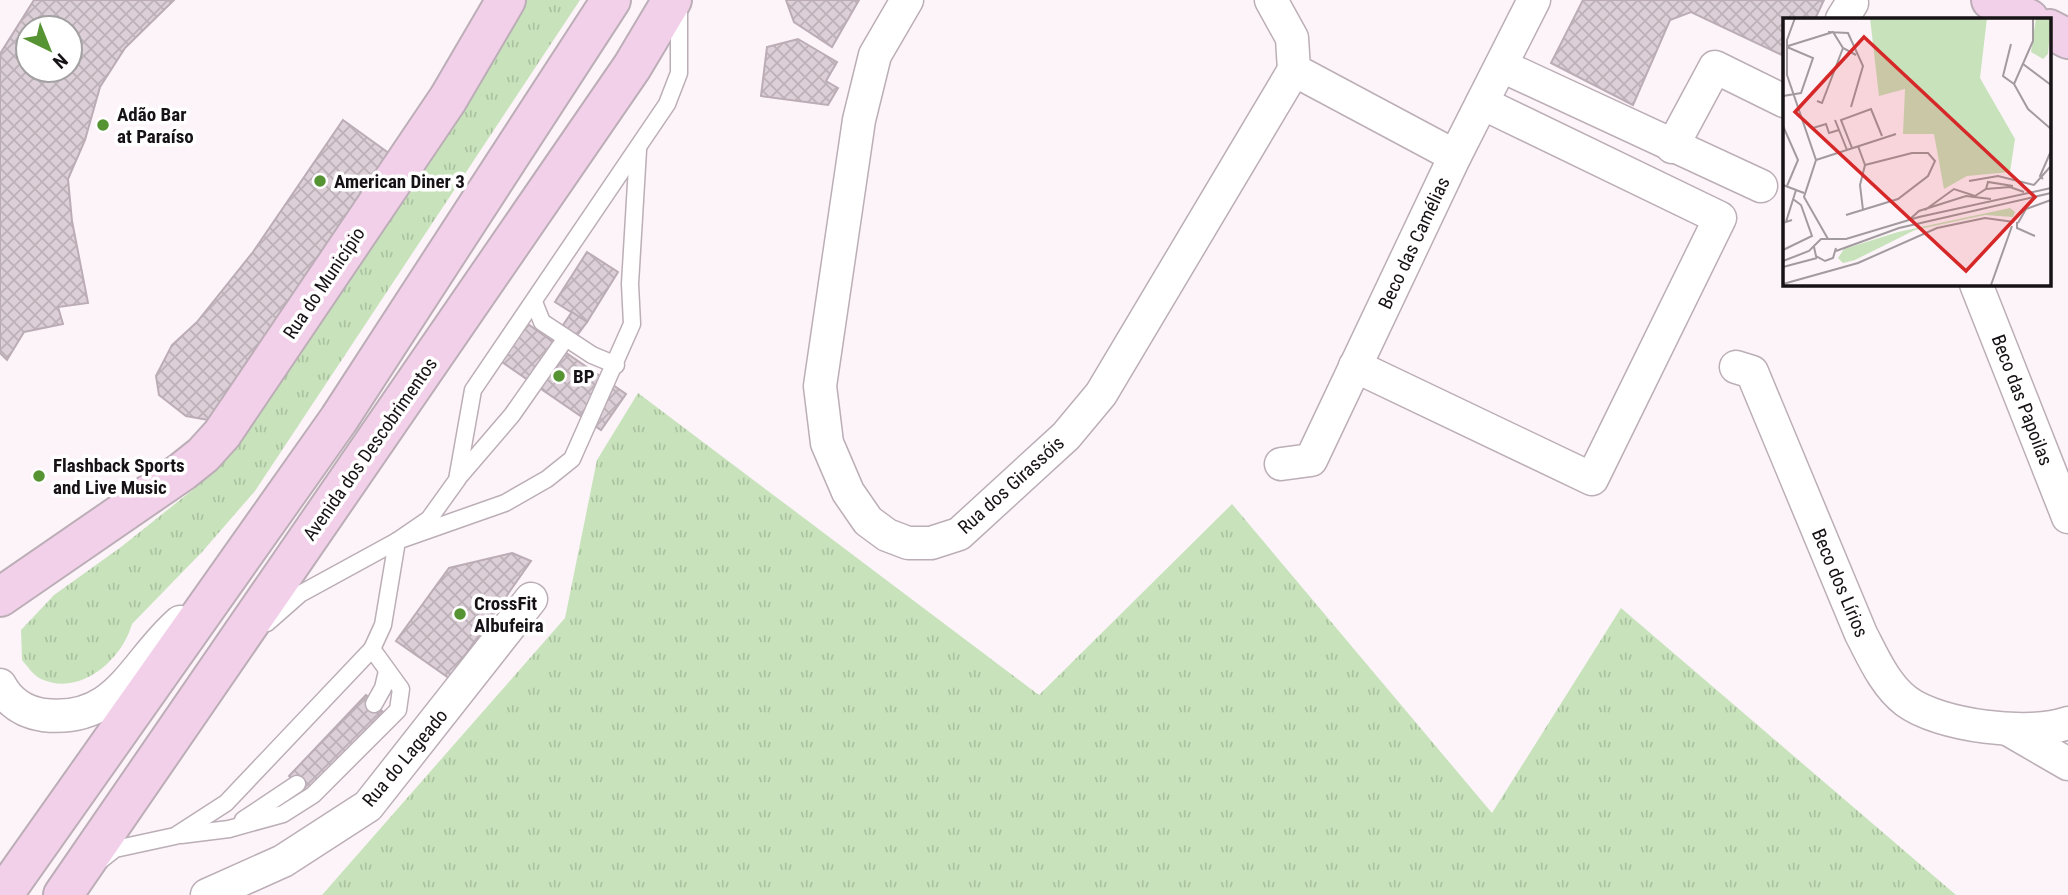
<svg xmlns="http://www.w3.org/2000/svg" width="2068" height="895" font-family="'Roboto Condensed',sans-serif">
<defs>
<pattern id="grass-tufts" width="24" height="20" patternUnits="userSpaceOnUse" patternTransform="scale(1.75)"><rect width="24" height="20" fill="#c8e3bc"/><path d="M3 7l-1-3M5 7V3M7 7l1-3M15 17l-1-3M17 17v-4M19 17l1-3" fill="none" stroke="#abc2a1"/></pattern>
<pattern id="building-cross-hatch" width="8" height="8" patternUnits="userSpaceOnUse" patternTransform="scale(1.75)"><rect width="8" height="8" fill="#ddcfd8"/><path d="M0 0l8 8M0 8l8-8" fill="none" stroke="#bdb1b8"/></pattern>
</defs>
<rect width="100%" height="100%" fill="#fdf4f9"/>
<!-- grass -->
<g fill="url(#grass-tufts)">
<path d="M525,0h55l-325,491 -53,61 -70,72c-10,36 -52,73 -91,55 -7,-3 -14,-13 -19,-19l-1,-30 33,-35 67,-48 94,-75z"/>
<path d="M638,393l401,302 193,-191 260,309 129,-205 335,287h-1634l243,-277 32,-158z"/>
</g>
<!-- building -->
<g fill="url(#building-cross-hatch)" stroke="#bbacb5" stroke-width="2" fill-rule="evenodd">
<path d="M34,0h140l-49,48 -25,39 -15,53 -17,39 4,42 16,82 -30,4 5,17 -39,8 -17,28 -7,-7v-299zM28,28h42v42h-42z"/>
<path d="M786,0h73l-27,47 -38,-25z"/>
<path d="M1583,0h241l-9,19h-31v37l-93,-44 -21,8 -37,85 -82,-42z"/>
<path d="M798,39l39,23 -11,19 12,7 -10,17 -67,-9 6,-49z"/>
<path d="M343,120l47,34 -182,266 -22,-4 -27,-21 -3,-19 16,-31 25,-23 56,-70z"/>
<path d="M587,252l31,20 -31,50 -32,-20z"/>
<path d="M572,312l15,10 -22,30 61,42 -25,36 -102,-70 26,-38 27,19z"/>
<path d="M512,553l19,8 -82,117 -53,-37 53,-73z"/>
<path d="M366,695l17,17 -76,81 -18,-17z"/>
</g>
<g fill="none" stroke-linecap="round" stroke-linejoin="round">
<!-- lane casing -->
<g stroke="#bcaeb7" stroke-width="19">
<g id="lane">
<path d="M534,302l8,20 50,33 24,10"/>
<path d="M458,478l54,-63 54,-77"/>
<path d="M267,623l33,-29 97,-53 32,-22 28,-39 16,-90 194,-286 12,-31v-67"/>
<path d="M374,704l9,-16 4,-17"/>
<path d="M243,820l54,-36"/>
<path d="M181,835l48,-6 54,-15 30,-19 85,-85 3,-21 -29,-40"/>
<path d="M101,860l14,-11 60,-13 51,-33 146,-154 11,-24 14,-84 108,-38 42,-24 25,-20 60,-135 -2,-40 8,-134"/>
</g>
</g>
<!-- street casing -->
<g stroke="#bcaeb7" stroke-width="35">
<g id="street">
<path d="M907,0l-32,55 -16,65 -39,266 7,57 21,49 20,29 19,14 21,8h23l28,-9 107,-98 35,-42 193,-324"/>
<path d="M1271,0l21,38 2,32 161,86"/>
<path d="M1842,19l10,-16"/>
<path d="M1502,66l259,120"/>
<path d="M1672,147l43,-80 69,34"/>
<path d="M1976,284l92,233"/>
<path d="M1355,366l237,113 128,-261 -238,-115"/>
<path d="M1736,367l16,5 109,262c12,23 24,51 45,67 33,25 124,36 162,22"/>
<path d="M1281,464l30,-4 144,-304 79,-156"/>
<path d="M0,685c9,17 24,27 43,30 75,9 90,-52 137,-93"/>
<path d="M2011,731l57,33"/>
<path d="M207,895l76,-34 85,-55 163,-207"/>
</g>
</g>
<!-- secondary casing -->
<g stroke="#bcaeb7" stroke-width="42">
<g id="secondary">
<path d="M1991,0l38,19"/>
<path d="M2049,29l19,10"/>
<path d="M0,597l183,-126 20,-16 19,-21 226,-335 58,-99"/>
<path d="M3,895l336,-476 272,-419"/>
<path d="M63,895l569,-828 40,-67"/>
</g>
</g>
<!-- lane -->
<use href="#lane" stroke="#fff" stroke-width="16"/>
<!-- street -->
<use href="#street" stroke="#fff" stroke-width="32"/>
<!-- secondary -->
<use href="#secondary" stroke="#f3d0e9" stroke-width="38"/>
</g>
<!-- markers -->
<g fill="#569332" stroke="#fff" stroke-width="2.5">
<circle cx="103" cy="125" r="7"/>
<circle cx="320" cy="181" r="7"/>
<circle cx="559" cy="376" r="7"/>
<circle cx="39" cy="476" r="7"/>
<circle cx="460" cy="614" r="7"/>
</g>
<g text-anchor="middle" dominant-baseline="central" stroke-width="7" stroke-linejoin="round" paint-order="stroke">
<!-- poi labels -->
<g font-size="19" font-weight="bold" fill="#171215" stroke="#fff" text-anchor="start">
<text x="117" y="114">Adão Bar<tspan x="117" dy="22">at Paraíso</tspan></text>
<text x="334" y="181">American Diner 3</text>
<text x="573" y="376">BP</text>
<text x="53" y="465">Flashback Sports<tspan x="53" dy="22">and Live Music</tspan></text>
<text x="474" y="603">CrossFit<tspan x="474" dy="22">Albufeira</tspan></text>
</g>
<!-- street labels -->
<g font-size="19" fill="#171215" stroke="#fff">
<text transform="translate(1414 243) rotate(-65)">Beco das Camélias</text>
<text transform="translate(324 283) rotate(-56)">Rua do Município</text>
<text transform="translate(2022 400) rotate(69)">Beco das Papoilas</text>
<text transform="translate(370 449) rotate(-55)">Avenida dos Descobrimentos</text>
<text transform="translate(1011 485) rotate(-42)">Rua dos Girassóis</text>
<text transform="translate(1840 583) rotate(67)">Beco dos Lírios</text>
<text transform="translate(405 758) rotate(-50)">Rua do Lageado</text>
</g>
</g>
<!-- overview -->
<g transform="translate(1783 18)">
<rect width="268" height="268" fill="#fdf4f9"/>
<path d="M87,0h117l-7,60 35,61 -5,33 -43,4 -23,13 -10,-55h-31l2,-45 -26,7zM253,0h15l-3,36 -5,5 -12,-7zM227,190l5,4 -2,5 -28,-2 -70,15 -60,30 -12,3 -5,-5 6,-9 54,-17z" fill="#c8e3bc"/>
<path fill="none" stroke="#a19a9e" stroke-width="2" d="M12,0l-8,22v35l29,85 -12,37 24,42M250,0v23l-19,43 14,25 23,20M45,14l20,1 15,33 -12,41M228,26l-8,32 11,8M5,28l45,-14 10,16 13,7M240,46l28,21M0,78l18,-3 12,-35 -26,-11M34,83l5,2 21,-55M52,102l12,30M0,108l15,34 -11,26M30,110l13,-4 3,9 10,-3M75,128l7,19 -5,20 3,25M69,130l-11,-28 30,-11 11,27M33,142l80,-26M260,161l-3,-3 11,-25M186,163l29,-5 36,9 17,-19M0,167l21,8M203,171l2,-7 25,4M142,192l29,-21 21,7 11,-7 24,-2 14,5M63,197l52,-16 30,-23 7,-15 -7,-8h-16l-47,12M9,202l-6,2 10,-32M126,202l10,-9 47,-15 25,3M234,204v6l18,8M235,205l8,-14 25,-9M31,229l2,9 9,5 8,-3 3,-10M0,232l29,-14 -11,-31 -8,-6M53,233l63,-23 152,-35M0,243l26,-10 12,-12h25l73,-22 132,-29M0,249l34,-9M0,266l75,-21 79,-35 48,-10 29,4M208,267l21,-59"/>
<path fill="#d62828" fill-opacity="0.15" stroke="#d62828" stroke-width="3.5" d="M81,19l171,160 -69,74 -171,-159z"/>
<rect width="268" height="268" fill="none" stroke="#171215" stroke-width="3.5"/>
</g>
<!-- north arrow -->
<g transform="translate(49 49) rotate(137)"><circle r="33" fill="#ffffff" stroke="#a2a0a1" stroke-width="2"/>
<path d="M0-5L12 26L0 18L-12 26Z" fill="#569332"/>
<text y="-10" font-size="19" font-weight="bold" text-anchor="middle" fill="#171215">N</text>
</g>
</svg>
